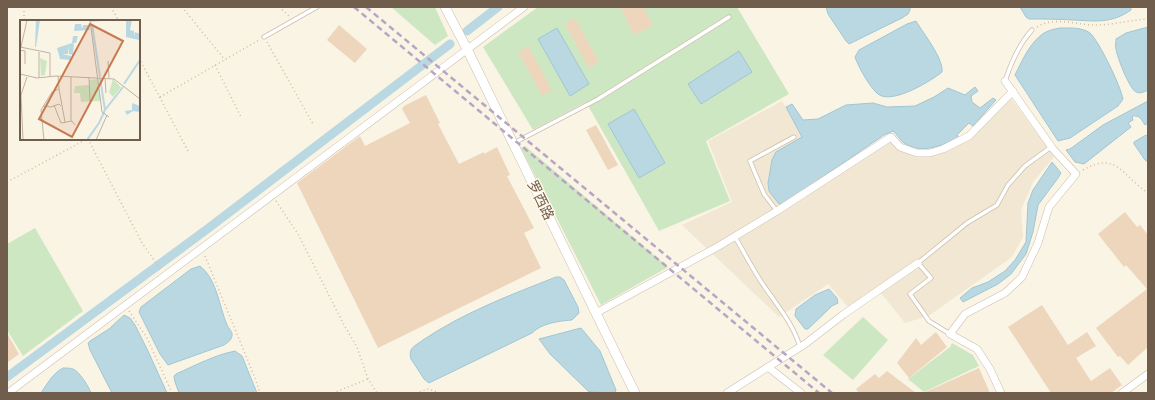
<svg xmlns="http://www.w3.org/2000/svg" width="1155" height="400" font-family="Roboto,'Noto Sans SC',sans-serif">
<rect width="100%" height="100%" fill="#faf4e4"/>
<!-- residential -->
<path fill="#f1e7d3" d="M1008,94l46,63 -21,25 -12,28 2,27 -11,20 -82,58 -25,8 -28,-35 -29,19 -20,-23 -49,33 -97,-92 50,-23 -24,-61 74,-40 45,74 64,-42 16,13 18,5 16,-3 23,-11z"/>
<!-- green -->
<g fill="#cee7c3">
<path d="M391,7h44l13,29 -13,9z"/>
<path d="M538,7h199l52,87 -83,47 24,60 -71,30 -73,-129 -53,28 -50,-83z"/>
<path d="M525,146l143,121 -67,38 -80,-157z"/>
<path d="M35,228l48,83 -60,45 -16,-26v-86z"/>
<path d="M863,317l25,23 -35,40 -30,-25z"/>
<path d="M952,343l21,12 6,11 -55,26 -16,-13 42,-32z"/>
</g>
<!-- water -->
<g fill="#bad8e2" stroke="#a1c6d3">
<path d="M826,7h84v3l-2,4 -6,4 -53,26 -3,-3 -18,-27z"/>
<path d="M1020,7h111v3c-20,14 -36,11 -58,10 -15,-1 -29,-1 -44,-1l-3,-2z"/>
<path d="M916,21c7,12 28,38 26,51 -11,9 -50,33 -64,22 -8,-6 -20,-28 -23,-37l4,-7 48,-26z"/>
<path d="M1148,27v63c-4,2 -8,4 -12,2 -7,-4 -19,-35 -20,-43 -1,-3 0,-7 0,-10l10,-6z"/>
<path d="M557,28l32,56 -19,12 -32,-57z"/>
<path d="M1060,28c9,0 22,-1 30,5 9,8 31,54 33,66l-5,7 -48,32 -12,3 -43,-66c7,-14 15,-33 29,-42 5,-3 11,-4 16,-5z"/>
<path d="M739,51l13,21 -51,32 -13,-20z"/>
<path d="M975,87l3,4 -7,5 1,6 8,6 13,-10 3,2 -23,26 -4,-3 -12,12 2,3c-18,7 -36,17 -55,5 -4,-3 -7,-9 -11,-12l-9,4 -101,69h-4l-10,-13 -1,-8 4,-23 4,-8 26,-15 -16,-30 6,-3 11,16 15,-1 28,-14 27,-2 14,4 28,-1 19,-9 14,-9 17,7z"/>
<path d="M1148,101v22l-3,2c-4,-6 -5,-10 -13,-9l1,4 -5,3 3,4 -47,37 -9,-2 -9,-12 4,-1 33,-24z"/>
<path d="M634,109l31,54 -26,15 -31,-54z"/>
<path d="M1146,135l2,1v26l-3,-2 -11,-16v-2z"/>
<path d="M1052,162l9,11 -3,5 -20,27 -5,27 -7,22 -15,20 -13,10 -35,18 -3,-4 12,-10 16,-6 17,-11 10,-11 11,-18 2,-39 5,-13z"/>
<path d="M200,266c17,13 19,40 27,59 2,4 6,7 5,11 -1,5 -5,7 -8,9l-56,20 -8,-11 -21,-42 2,-5 50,-38z"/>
<path d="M556,277h4l4,3 14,27 1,6 -7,7c-13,1 -30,3 -40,13l-103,50 -5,-4 -13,-20c-1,-3 -1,-6 0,-9 2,-4 8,-7 12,-10 40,-27 87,-45 133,-63z"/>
<path d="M829,289l8,9 1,5 -6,3 -24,23h-3l-10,-13 1,-7 19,-14z"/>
<path d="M124,315l6,3 5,7 13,26 19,42h-55l-22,-43 -2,-7 2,-2 19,-12z"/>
<path d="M581,328l19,23 16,39 -1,3 -26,-1 -39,-38 -11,-15z"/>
<path d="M235,351l7,5 15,37h-78l-4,-11 -1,-6 2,-2c20,-9 39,-19 59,-23z"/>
<path d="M63,368c3,0 7,0 10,1 6,2 16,18 18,24h-50c6,-9 12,-20 22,-25z"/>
</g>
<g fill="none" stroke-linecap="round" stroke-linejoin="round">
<!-- canal -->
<g stroke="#bad8e2" stroke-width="9">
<path d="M467,31l31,-24"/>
<path d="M7,377l203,-150 240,-183"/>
</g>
</g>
<!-- building -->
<g fill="#eed6bd">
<path d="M620,7h23l10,18 -19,10z"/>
<path d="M575,18l24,44 -10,6 -24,-44z"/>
<path d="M339,25l28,24 -12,14 -28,-23z"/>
<path d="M528,46l24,44 -10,6 -24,-44z"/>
<path d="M426,95l14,28 -2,1 21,40 25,-12v2l13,-7 13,28 -3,1 27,52 -10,5 17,35 -163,80 -81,-165 63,-47 5,10 45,-23 -8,-14 2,-3z"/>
<path d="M596,125l22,40 -10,5 -22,-40z"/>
<path d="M1125,212l12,15 3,-2 8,10v112l-20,18 -8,-9 -2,1 -22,-29 51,-39 -21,-24 -2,2 -26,-33z"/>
<path d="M1042,305l26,40 19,-13 9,14 -20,12 15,23 19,-13 12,17 -11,8h-60l-43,-66z"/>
<path d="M936,332l11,15 -38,31 -12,-15 19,-25 5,7z"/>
<path d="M7,333l12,21 -12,9z"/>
<path d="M979,368l11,25h-67z"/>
<path d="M887,371l29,22h-57l-3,-4 19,-15 4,4z"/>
</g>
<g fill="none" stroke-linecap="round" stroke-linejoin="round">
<!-- service casing -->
<g stroke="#cdbfae" stroke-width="5">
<g id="service">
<path d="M264,37l53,-30"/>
<path d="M1005,81c6,-18 14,-37 27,-51"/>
<path d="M514,143l84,-44 131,-82"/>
<path d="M777,211l-13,-17 -14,-33 44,-24"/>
<path d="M735,237c9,15 17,31 27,46 14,21 31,40 38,64"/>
<path d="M950,334l-21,-13 -19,-27 21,-16 -13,-15 49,-40 30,-18 11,-20 17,-19 26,-19"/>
</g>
</g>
<!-- minor casing -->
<g stroke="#cdbfae" stroke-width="8">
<g id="minor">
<path d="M596,313l123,-67 58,-35 114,-74 9,10 17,6h13l13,-4 26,-13 44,-45"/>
<path d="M768,367l37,-23 39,-30 74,-51"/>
<path d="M8,393l516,-386"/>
<path d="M727,393l41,-26 33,26"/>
<path d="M1001,393l-11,-24 -13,-20 -27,-15 15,-20 40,-21 17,-16 16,-34 11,-36 27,-33 -23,-25 -48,-68"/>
<path d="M1122,393l26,-19"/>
</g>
</g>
<!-- tertiary casing -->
<g stroke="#cdbfae" stroke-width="10">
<path id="tertiary" d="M445,7l22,42 168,344"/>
</g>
<!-- path -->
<g stroke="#d2baa1" stroke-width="1.5" stroke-dasharray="1 3" stroke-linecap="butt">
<path d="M24,7v11l2,3"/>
<path d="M111,7l8,14"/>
<path d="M182,7l43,53"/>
<path d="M279,7l10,9"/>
<path d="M1037,27c17,-11 40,-2 58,-2 18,0 35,-5 53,-6"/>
<path d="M267,42l46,82"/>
<path d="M139,58l49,93"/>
<path d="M215,65l26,52"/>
<path d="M160,97l99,-57"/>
<path d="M88,139l54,104 19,27"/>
<path d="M1083,170c34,-19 38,5 65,23"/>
<path d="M7,182l80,-43"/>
<path d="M276,201l22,33 46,91 13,22 11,32 9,14"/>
<path d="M205,256l50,122 5,15"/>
<path d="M129,311l18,27 25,55"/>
<path d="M333,393l35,-14"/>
<path d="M416,393l12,-4 12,4"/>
</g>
<!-- service -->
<use href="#service" stroke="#fff" stroke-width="3.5"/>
<!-- minor -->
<use href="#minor" stroke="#fff" stroke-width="7"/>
<!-- tertiary -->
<use href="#tertiary" stroke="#fff" stroke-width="9"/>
<!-- rail -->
<g stroke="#b8a4c3" stroke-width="2.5" stroke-dasharray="6 4" stroke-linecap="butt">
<path d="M354,7l465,386"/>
<path d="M366,7l466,386"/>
</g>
</g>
<g text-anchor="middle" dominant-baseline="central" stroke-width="3" stroke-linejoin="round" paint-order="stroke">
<!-- street labels -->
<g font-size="14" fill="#715d4b" stroke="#fef8ea">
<text transform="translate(541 200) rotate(64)">罗西路</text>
</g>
</g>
<!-- overview -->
<g transform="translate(20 20)">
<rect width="120" height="120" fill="#faf4e4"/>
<path d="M20,38l7,3 -2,14 -4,1zM78,59l3,22 -20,1 -1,-9h-6l1,-7 14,-1v-5zM93,59l8,8 -8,10 -4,-5z" fill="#cee7c3"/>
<path d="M16,0h4l-4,27h-1zM106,0h6l-2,10 4,1v5l1,-4 5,2 -1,6 -13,-3zM55,4h6l1,5 1,-4h5l2,5 -16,1zM53,16h5l-2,7h-4l2,1 -1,11 -4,-1v-8l-1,8h-6l9,2v4l-11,-1 -3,-11 15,-5zM112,83l8,3v6l-7,-1 -6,4 -2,-4 7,-1z" fill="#bad8e2"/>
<path fill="none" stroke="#bad8e2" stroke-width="2" d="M72,4l8,53M80,58l5,32M104,64l16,-24M67,120l12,-17 6,-13 18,-23"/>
<path fill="none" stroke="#bfb3a2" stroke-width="1" d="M70,0l12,92 7,5M70,1l23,-1M0,27l30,6v24M1,27l6,-27M0,30l5,1v13M19,32v26M88,41l1,17M0,54l17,4 19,-2 58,3 26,20M51,57v44M69,57l1,24M85,58l1,15M39,69l6,33M34,85l7,18 11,-2 3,4M23,86l8,1 8,-3 2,2M3,120l-2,-45 6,-18M24,120l-3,-30 11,-18 7,-3 -1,-13M76,120l11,-25"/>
<path fill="#c77950" fill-opacity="0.15" stroke="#c77950" stroke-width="2" d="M70,4l33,17 -51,96 -33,-18z"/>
<rect width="120" height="120" fill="none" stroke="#715d4b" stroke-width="2"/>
</g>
<!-- border -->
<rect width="1155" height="400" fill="none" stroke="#715d4b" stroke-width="16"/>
</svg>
